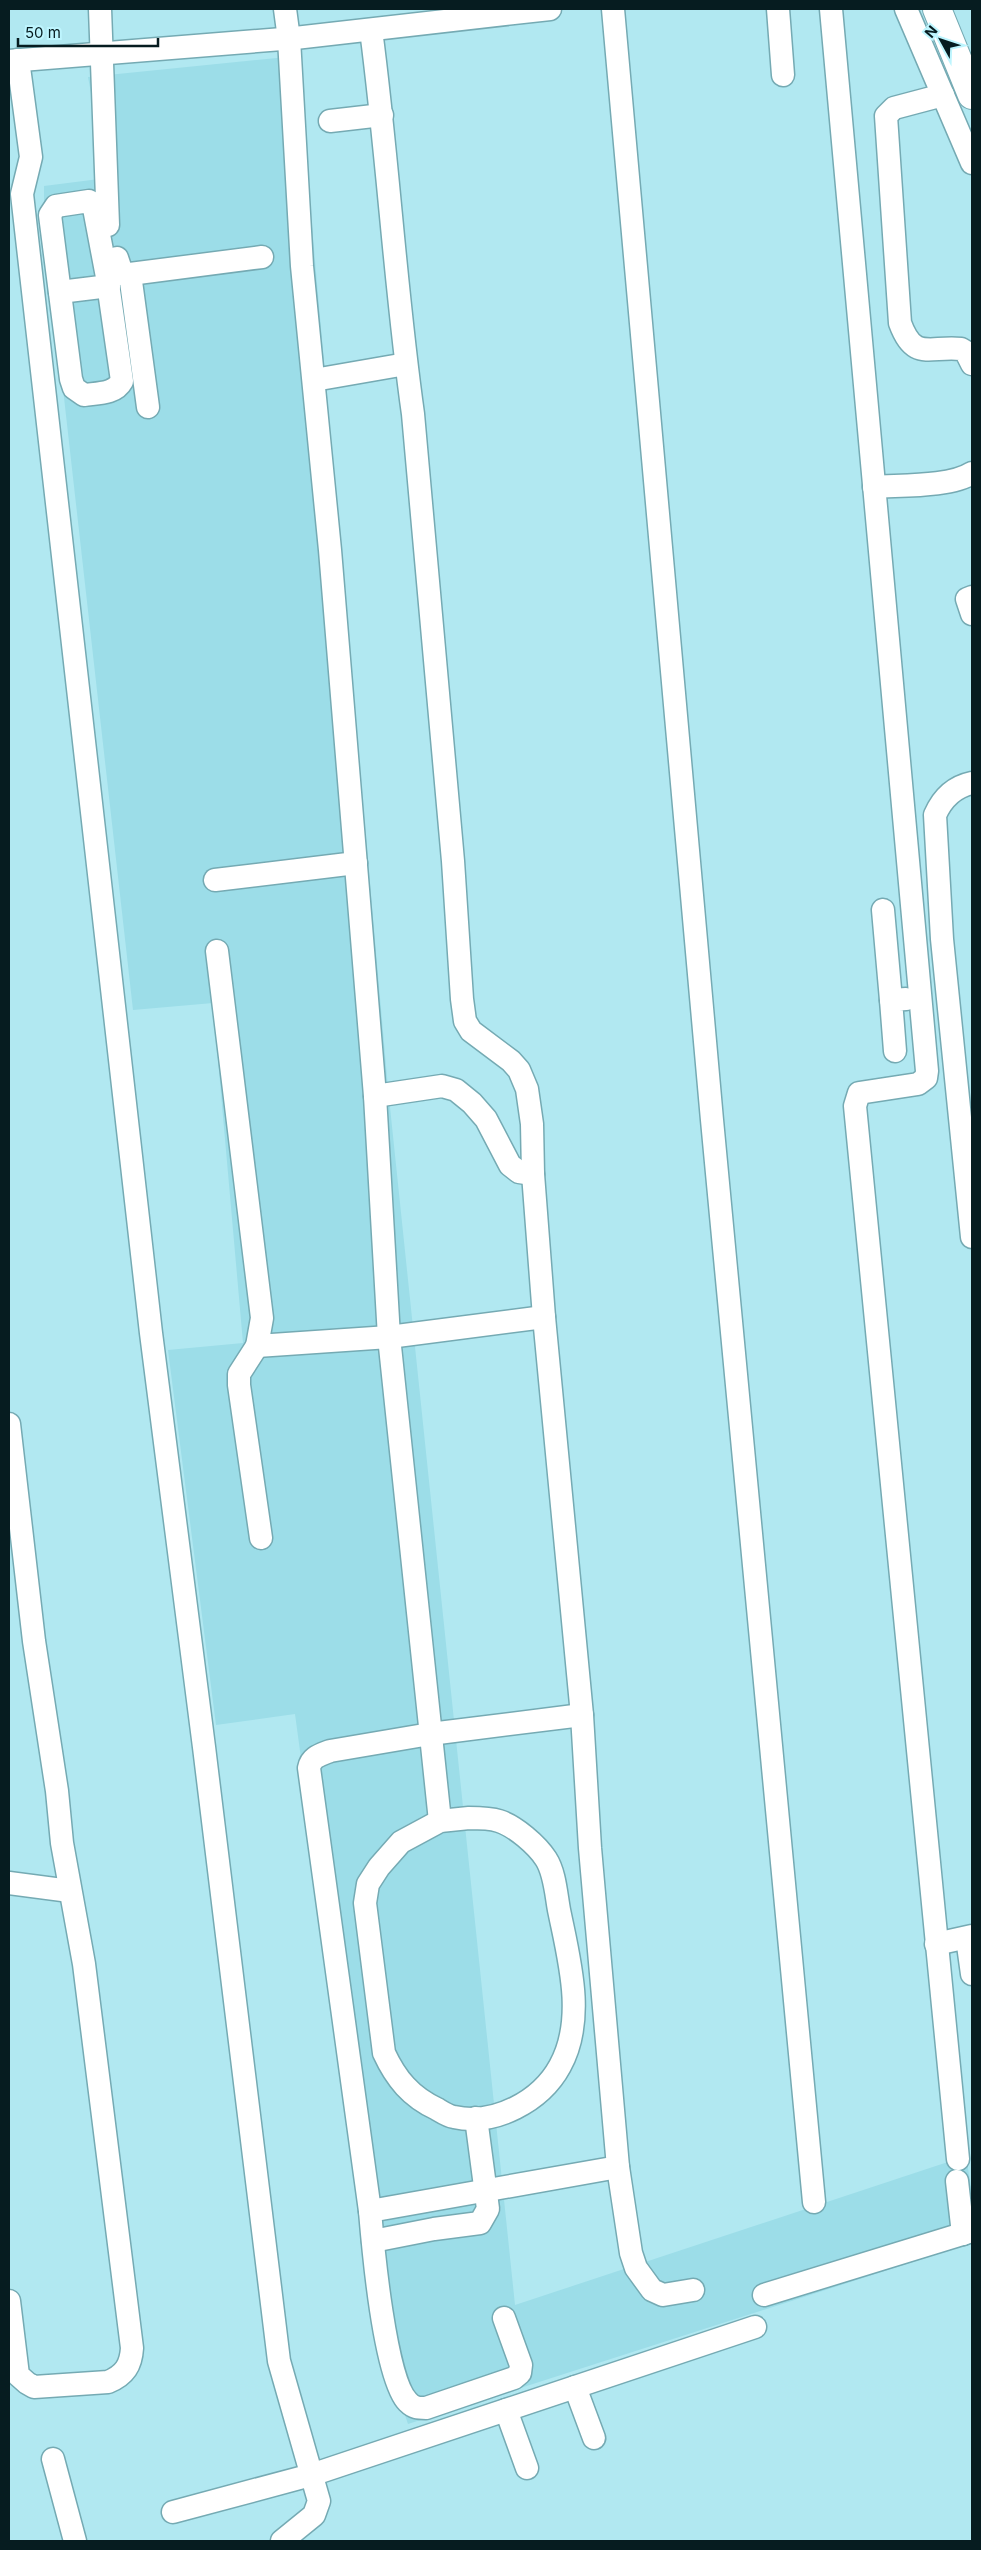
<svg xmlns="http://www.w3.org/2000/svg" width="981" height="2550" font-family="Inter,sans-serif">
<rect width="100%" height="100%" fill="#b1e8f1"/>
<!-- built -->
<path fill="#9cdde8" d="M297,56l91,1032 127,1217 451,-149 6,37v50l-564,181 -28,-82 -85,-628 -79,11 -48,-375 75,-7 -30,-340 -80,7 -89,-790v-34l63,-8 -19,-101z"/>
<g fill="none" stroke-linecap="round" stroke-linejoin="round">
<!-- minor casing -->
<g stroke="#75aab3" stroke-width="25">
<g id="minor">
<path d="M100,9l8,216"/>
<path d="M285,9l4,30 13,227 28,284 45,546 14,241 51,484"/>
<path d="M613,9l99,1111 102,1082"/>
<path d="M778,9l5,66"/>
<path d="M831,9l96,1062 -1,7 -8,6 -59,9 -4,13 103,1053"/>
<path d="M906,9l66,154"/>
<path d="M371,30c17,128 24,257 42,384l40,447 9,138 3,22 6,10 40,30 8,9 8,19 5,35 1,50 11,143 38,398 8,133 28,319 13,86 5,15 16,22 11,5 30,-5"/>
<path d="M18,60l13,97 -9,37 129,1139 53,414 75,614 40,140 -5,14 -32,26"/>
<path d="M9,61l286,-23 255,-29"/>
<path d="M943,95l-49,13 -8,8 14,207c14,38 28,23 61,26l5,3 6,12"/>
<path d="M330,121l52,-6"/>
<path d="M117,258l5,15 8,1 132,-17"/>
<path d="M130,274l18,133"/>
<path d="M107,277l-14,-74 -4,-2 -33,5 -6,9 21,164 3,9 10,7c14,-2 31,-1 38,-14l-15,-104 15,-4"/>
<path d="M60,292l49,-6"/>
<path d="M314,380l92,-16"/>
<path d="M874,487c26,-2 77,0 98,-14"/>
<path d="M972,597l-5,2 5,15"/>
<path d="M972,783c-19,4 -30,16 -37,32l7,124 30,298"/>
<path d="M215,880l141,-17"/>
<path d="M883,910l8,90"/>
<path d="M217,951l45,367 -5,28 132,-9 155,-20"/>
<path d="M895,1051l-4,-51 15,-1"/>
<path d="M375,1096l67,-10 14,4 16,13 14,16 24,46 9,7 14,2"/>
<path d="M257,1346l-18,28v11l22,153"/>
<path d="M9,1424l25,217 23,150 5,52 22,121 48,384c-1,17 -7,27 -24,34l-74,5 -7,-4 -9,-8 -9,-74"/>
<path d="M469,1818c10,0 21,0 30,3 16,5 38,24 47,38 9,14 10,35 13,51 10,49 27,109 1,156 -19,35 -65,60 -106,51 -6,-1 -12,-5 -17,-8 -26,-12 -41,-30 -53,-56l-19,-150 3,-19 11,-17 22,-25 39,-21z"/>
<path d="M9,1883l61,8"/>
<path d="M967,1938l5,36"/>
<path d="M936,1944l36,-8"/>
<path d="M957,2181l6,53"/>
<path d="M370,2211l-61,-443c2,-11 11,-13 21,-17l100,-17 152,-19"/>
<path d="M373,2241l61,-12 46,-6 8,-14 -12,-91"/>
<path d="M764,2295l208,-64"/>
<path d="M504,2318l17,47 -1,8 -6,5 -88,30c-8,0 -12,0 -18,-6 -23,-22 -35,-155 -38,-191l248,-44"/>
<path d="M575,2387l19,51"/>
<path d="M506,2410l21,58"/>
<path d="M53,2459l22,82"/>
<path d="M173,2512l138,-37 444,-148"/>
</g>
</g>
<!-- major casing -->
<g stroke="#75aab3" stroke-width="30">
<path id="major" d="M937,9l35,86"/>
</g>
<!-- minor -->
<use href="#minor" stroke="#fff" stroke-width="22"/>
<!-- major -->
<use href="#major" stroke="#fff" stroke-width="28"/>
</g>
<!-- border -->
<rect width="981" height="2550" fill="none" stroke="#061c20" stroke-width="20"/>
<!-- north arrow -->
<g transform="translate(941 40) rotate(310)" stroke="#bef5fe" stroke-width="4" paint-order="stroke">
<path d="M0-4L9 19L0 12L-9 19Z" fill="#061c20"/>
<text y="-8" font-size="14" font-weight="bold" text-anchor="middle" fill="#061c20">N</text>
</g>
<!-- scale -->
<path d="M18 38v8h140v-8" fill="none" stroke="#061c20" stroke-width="2.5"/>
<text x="25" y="38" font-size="15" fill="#061c20" stroke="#bef5fe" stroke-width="4" paint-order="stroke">50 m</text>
</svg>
